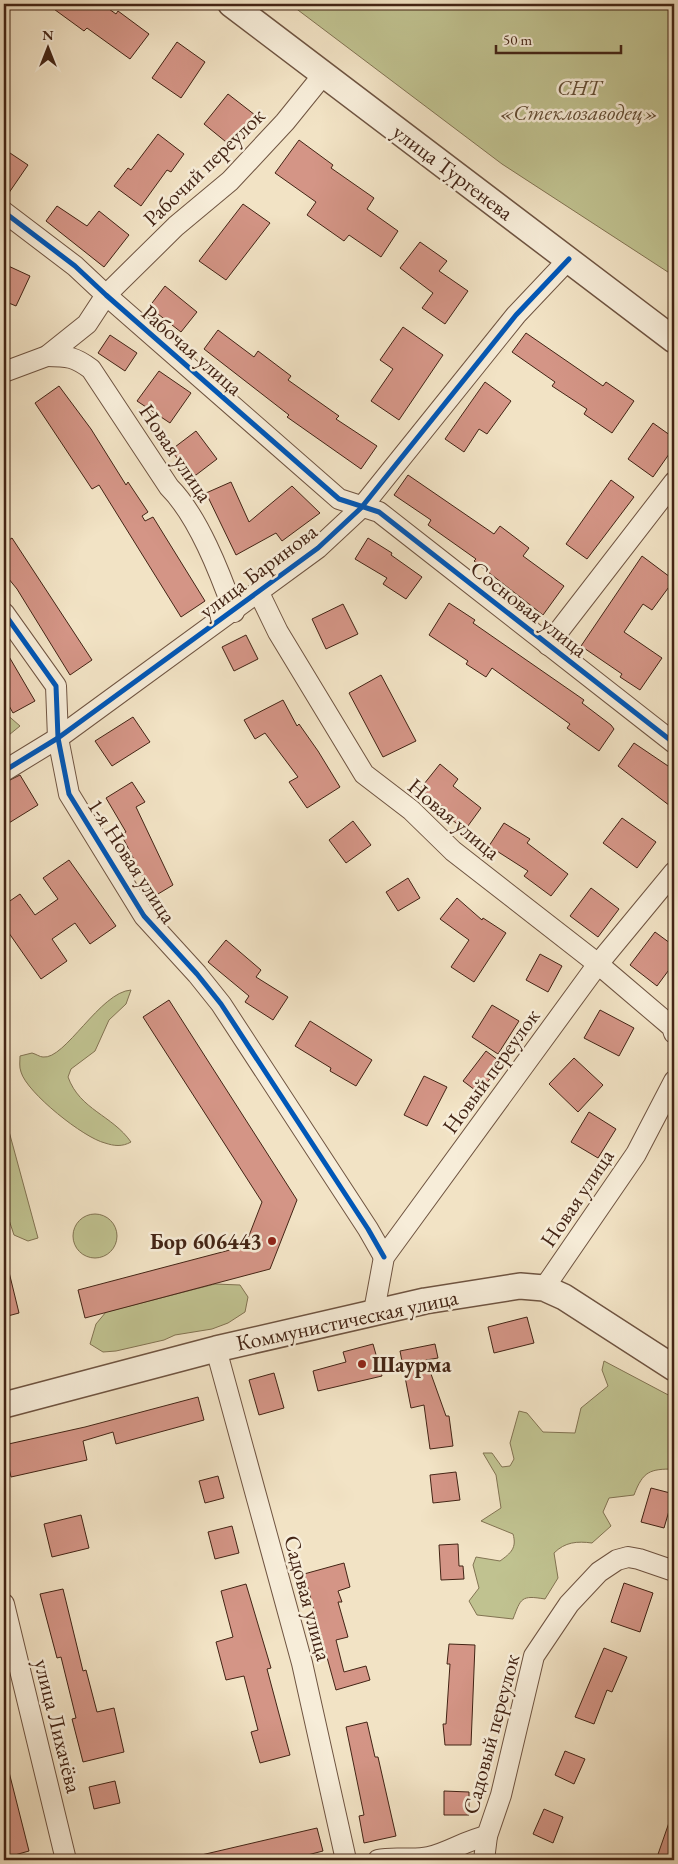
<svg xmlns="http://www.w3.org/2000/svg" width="678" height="1864" font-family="'EB Garamond',serif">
<rect width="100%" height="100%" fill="#f2e3c5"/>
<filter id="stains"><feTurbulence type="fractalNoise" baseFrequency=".004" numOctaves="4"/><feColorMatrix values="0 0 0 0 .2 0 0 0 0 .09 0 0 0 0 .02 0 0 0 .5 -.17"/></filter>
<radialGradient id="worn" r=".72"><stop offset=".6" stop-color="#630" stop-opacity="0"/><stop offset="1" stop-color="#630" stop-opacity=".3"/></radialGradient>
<!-- green -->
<g fill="#c0c290" stroke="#827352">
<path d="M290,4h384v272l-172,-112z"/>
<path d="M4,712l16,14 -16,13z"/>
<path d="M131,990l-5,14 -17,16 -14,31 -24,18 -3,8c12,33 44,38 63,65 -9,5 -17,4 -26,1 -21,-5 -78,-50 -84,-71 -2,-5 -1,-11 -1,-16l12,-3c4,1 8,4 11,4 22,3 57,-65 88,-67z"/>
<path d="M4,1113l34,125 -10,3 -14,-6 -10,-30z"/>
<circle cx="95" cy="1236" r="22"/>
<path d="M215,1284l25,1 8,12 -3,15 -17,11 -16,6 -37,6 -11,5 -48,11 -13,1 -13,-8 6,-20 10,-12z"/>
<path d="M604,1361l70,37v71c-24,0 -31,2 -40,26l-25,3 -6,14 8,14 -19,17c-15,-2 -27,-1 -38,10l4,25 -13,21c-24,-4 -24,-1 -32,20l-36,-4 -8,-14 10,-13 -6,-23 3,-8 24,4c11,-8 17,-13 13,-27l-32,-13 20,-13 -5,-33 -13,-22h9l10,14 8,-1 4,-7 -4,-16 9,-32 8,2 16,19 32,1 6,-25 27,-22 -6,-16z"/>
</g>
<!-- building -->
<g fill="#d49586" stroke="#432415">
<path d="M47,4h55l14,10 2,-3 31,23 -19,25 -43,-31 -3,3z"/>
<path d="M177,42l28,20 -24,36 -29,-20z"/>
<path d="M228,94l27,21 -24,31 -27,-22z"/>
<path d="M158,134l26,20 -13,18 -4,-2 -26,36 -27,-20 14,-18 3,2z"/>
<path d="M299,140l34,25 -2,3 43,30 -7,11 31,22 -17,26 -32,-22 -5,6 -37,-26 9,-13 -41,-29z"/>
<path d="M4,149l24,16 -24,35z"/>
<path d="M243,204l27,19 -44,57 -27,-19z"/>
<path d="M57,206l30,20 12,-15 30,24 -25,32 -58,-46z"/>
<path d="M420,242l27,19 -8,10 29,20 -23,33 -23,-16 11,-15 -33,-25z"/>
<path d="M4,264l26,12 -14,30 -12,-5z"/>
<path d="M165,286l32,26 -16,20 -32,-25z"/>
<path d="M403,327l40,28 -44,65 -28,-19 22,-32 -13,-9z"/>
<path d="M218,330l36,27 4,-6 33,25 -3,4 51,36 -3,3 41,27 -16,23 -74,-52 2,-2 -85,-66z"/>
<path d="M526,333l77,53 3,-4 28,19 -22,32 -28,-19 3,-5 -35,-23 3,-4 -43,-30z"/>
<path d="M110,335l27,18 -12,18 -27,-18z"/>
<path d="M159,371l32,22 -21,30 -33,-22z"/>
<path d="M485,382l26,19 -24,33 -8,-5 -15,23 -19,-13z"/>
<path d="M59,386l32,43 35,56 2,-3 20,30 -6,4 3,5 8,-4 52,84 -24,16 -82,-132 -7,4 -57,-86z"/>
<path d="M653,423l21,15v9l-21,30 -25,-18z"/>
<path d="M196,431l21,28 -21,16h-6l-19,-25z"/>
<path d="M408,475l86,59 6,-8 29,22 -6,8 41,30 -21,29 -69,-54 2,-2 -48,-34 3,-5 -37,-25z"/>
<path d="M611,480l23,17 -47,62 -21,-15z"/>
<path d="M231,482l18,40 43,-36 28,27 -38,28 -6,-8 -40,22 -30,-62z"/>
<path d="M12,538l80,122 -22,15 -53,-86 -13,-16v-30z"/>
<path d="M368,538l24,15 -1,2 31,22 -16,22 -23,-15 4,-6 -32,-19z"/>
<path d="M642,556l32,24 -22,30 -9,-6 -19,28 38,26 -22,32 -20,-13 2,-3 -41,-28z"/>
<path d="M449,603l26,17 -2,3 111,77 -2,3 29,22 3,4 -15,22 -32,-23 3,-4 -78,-56 -6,9 -20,-13 2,-3 -39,-26z"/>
<path d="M343,604l15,30 -32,15 -14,-30z"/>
<path d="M246,635l12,24 -24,12 -12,-24z"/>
<path d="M4,648l31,53 -22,12 -9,-16z"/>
<path d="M381,675l35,66 -33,16 -34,-64z"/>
<path d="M283,700l14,26 2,-2 19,27 22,36 -33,21 -18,-26 9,-5 -33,-44 -10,6 -11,-19z"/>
<path d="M133,717l17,25 -38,24 -17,-25z"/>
<path d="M634,743l40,27v39l-56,-43z"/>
<path d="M440,764l18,15 -5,7 28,22 -16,22 -22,-17 3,-4 -26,-20z"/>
<path d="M20,775l18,30 -34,21v-43z"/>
<path d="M132,782l13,20 -9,5 37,78 -20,12 -32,-63 5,-2 -20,-34z"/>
<path d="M622,818l34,24 -19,26 -34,-25z"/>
<path d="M353,821l18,24 -25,18 -17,-23z"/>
<path d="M504,823l26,16 -3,4 41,31 -17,22 -27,-20 4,-5 -39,-25z"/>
<path d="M69,860l47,66 -26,18 -15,-21 -23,16 15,22 -26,18 -37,-53v-21l16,-11 15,21 23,-16 -15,-21z"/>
<path d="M408,878l12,20 -22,13 -12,-19z"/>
<path d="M591,888l28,21 -21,28 -28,-21z"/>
<path d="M457,898l25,22 1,-2 23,15 -32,49 -23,-15 18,-27 -29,-21z"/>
<path d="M655,932l19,14v17l-17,23 -27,-21z"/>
<path d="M226,940l35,30 -5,7 32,20 -15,23 -28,-18 4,-6 -41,-34z"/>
<path d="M540,954l22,12 -14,26 -22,-12z"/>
<path d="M169,1000l128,200 -27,69 -185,49 -7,-28 167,-44 17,-44 -119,-185z"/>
<path d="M492,1005l27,16 -21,33 -26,-17z"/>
<path d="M600,1010l34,18 -15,28 -35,-18z"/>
<path d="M310,1021l62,39 -16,26 -26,-15 1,-3 -36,-22z"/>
<path d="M486,1051l16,12 -23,30 -16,-12z"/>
<path d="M574,1058l29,27 -25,27 -29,-28z"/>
<path d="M424,1076l23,11 -20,39 -23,-11z"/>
<path d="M589,1112l27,17 -18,29 -27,-16z"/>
<path d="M4,1272h5l10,41 -15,4z"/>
<path d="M527,1317l7,26 -40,10 -6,-26z"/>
<path d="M373,1344l9,32 -64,15 -5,-20 33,-9 -3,-10z"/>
<path d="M435,1344l3,14 -12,2 20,56h3l4,30 -23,3 -6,-44 -13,3 -11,-57z"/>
<path d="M274,1373l10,35 -25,7 -10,-35z"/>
<path d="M198,1397l6,23 -88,24 -3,-12 -30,9 4,19 -76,17 -7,-32 81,-18z"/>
<path d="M456,1472l4,28 -27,3 -3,-28z"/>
<path d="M218,1476l6,22 -19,5 -6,-22z"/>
<path d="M651,1488l23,6 -10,34 -23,-6z"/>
<path d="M81,1515l8,33 -37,9 -8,-33z"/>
<path d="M232,1526l7,27 -24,6 -7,-27z"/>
<path d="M458,1544l1,22h4l1,13 -23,1 -2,-35z"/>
<path d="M344,1563l6,24 -12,4 4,11h-4l10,35 -12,3 8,32 22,-6 4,14 -34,10 -32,-116z"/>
<path d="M624,1583l29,10 -13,39 -29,-10z"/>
<path d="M246,1584l25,84 -4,1 23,86 -30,8 -9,-31 7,-2 -14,-54 -18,4 -10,-38 17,-5 -12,-46z"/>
<path d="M63,1589l20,82 3,-1 11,42 17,-4 10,44 -41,10 -11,-43 4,-1 -15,-61 -4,1 -17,-64z"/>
<path d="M449,1644l26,1 -4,100h-26l-2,-21h3l4,-60h-3z"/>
<path d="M604,1648l23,9 -15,35 -5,-2 -13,34 -19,-7z"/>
<path d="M367,1722l8,35h3l18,79 -32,7 -5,-27 5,-1 -18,-88z"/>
<path d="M565,1751l20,8 -11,25 -19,-9z"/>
<path d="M4,1772h5l20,79 -25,7z"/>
<path d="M115,1781l5,22 -26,6 -5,-22z"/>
<path d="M444,1791l25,1v23h-25z"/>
<path d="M544,1809l19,8 -10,26 -20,-9z"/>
<path d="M672,1814h2v46h-18z"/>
<path d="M317,1828l6,23 -35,9h-90l-1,-4z"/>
</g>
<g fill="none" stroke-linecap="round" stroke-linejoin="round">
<!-- minor casing -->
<g stroke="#6f5441" stroke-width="22">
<g id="minor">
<path d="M4,212l71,54 31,29 233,204 40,13 295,231"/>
<path d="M47,356c21,0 28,1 44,13l78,118c29,29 51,86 65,125"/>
<path d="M4,372l43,-16 40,-32 19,-29 70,-69 54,-45 55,-59 38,-47"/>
<path d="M259,593l19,39 86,142 47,36 42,41 145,113 74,63 2,6"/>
<path d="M4,613l52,73 2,52 11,56 75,122 53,58 24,30 147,225 16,28"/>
<path d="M548,645l126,-163"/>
<path d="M4,771l54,-33 260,-190 43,-40 155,-193 53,-56"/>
<path d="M544,1288l92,-134 38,-73"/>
<path d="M374,1311l10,-54 214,-293 76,-92"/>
<path d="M216,1349l86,314 44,197"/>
<path d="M4,1604l62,256"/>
<path d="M378,1860c17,-4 34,1 51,-3 21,-5 37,-17 58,-21"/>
<path d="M484,1860l3,-24 14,-41 33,-139 35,-52 30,-32 18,-12 11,-3 11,2 35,12"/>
</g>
</g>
<!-- tertiary casing -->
<g stroke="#6f5441" stroke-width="28">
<g id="tertiary">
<path d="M231,4l443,336"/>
<path d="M4,1405l212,-56 209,-48 95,-15 24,2 20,9 110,71"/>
</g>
</g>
<!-- minor -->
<use href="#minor" stroke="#f7edd9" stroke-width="20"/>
<!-- tertiary -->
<use href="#tertiary" stroke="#f7edd9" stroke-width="25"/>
<!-- cycleway casing -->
<g stroke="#f7edd9" stroke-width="8">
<g id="cycleway">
<path d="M4,212l71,54 31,29 233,204 40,13 295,231"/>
<path d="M4,613l52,73 2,52 11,56 75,122 53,58 24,30 147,225 16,28"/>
<path d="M4,771l54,-33 260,-190 43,-40 155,-193 53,-56"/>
</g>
</g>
<!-- cycleway -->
<use href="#cycleway" stroke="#0057b8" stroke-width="5"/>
</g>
<!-- markers -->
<g fill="#8f2418" stroke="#f7edd9" stroke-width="2">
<circle cx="272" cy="1241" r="5"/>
<circle cx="362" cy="1364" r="5"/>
</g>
<g text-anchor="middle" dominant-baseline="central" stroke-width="5" stroke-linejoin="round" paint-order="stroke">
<!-- park labels -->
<g font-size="22" font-style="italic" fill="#624c34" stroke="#f7edd9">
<text x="579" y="87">СНТ<tspan x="579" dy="25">«Стеклозаводец»</tspan></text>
</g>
<!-- street labels -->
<g font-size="22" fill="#432415" stroke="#f7edd9">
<text transform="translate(204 167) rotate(-44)">Рабочий переулок</text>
<text transform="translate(453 172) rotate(37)">улица Тургенева</text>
<text transform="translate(192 350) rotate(41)">Рабочая улица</text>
<text transform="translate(176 453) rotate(56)">Новая улица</text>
<text transform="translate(258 571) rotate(-37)">улица Баринова</text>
<text transform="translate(529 609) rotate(38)">Сосновая улица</text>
<text transform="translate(454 819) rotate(40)">Новая улица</text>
<text transform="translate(132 861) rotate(57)">1-я Новая улица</text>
<text transform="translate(491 1071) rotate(-54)">Новый переулок</text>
<text transform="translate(577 1198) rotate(-56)">Новая улица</text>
<text transform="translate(347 1320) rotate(-12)">Коммунистическая улица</text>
<text transform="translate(308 1598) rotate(75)">Садовая улица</text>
<text transform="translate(58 1726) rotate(76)">улица Лихачёва</text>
<text transform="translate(491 1734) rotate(-75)">Садовый переулок</text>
</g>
<!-- poi labels -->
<g font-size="22" font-weight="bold" fill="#432415" stroke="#f7edd9" text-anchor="end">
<text x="262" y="1241">Бор 606443</text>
<text x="372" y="1364" text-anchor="start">Шаурма</text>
</g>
</g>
<!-- margin -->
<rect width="678" height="1864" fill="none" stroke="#f2e3c5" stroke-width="20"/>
<rect x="5" y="5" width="668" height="1854" fill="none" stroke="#432415" stroke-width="2.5"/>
<rect x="10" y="10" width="658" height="1844" fill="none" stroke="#432415"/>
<!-- north arrow -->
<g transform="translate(48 48)" stroke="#f7edd9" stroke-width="4" paint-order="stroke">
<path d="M0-4L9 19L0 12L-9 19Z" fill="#432415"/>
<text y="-8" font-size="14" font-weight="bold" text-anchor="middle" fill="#432415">N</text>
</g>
<!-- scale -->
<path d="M496 45v8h125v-8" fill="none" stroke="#432415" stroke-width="2.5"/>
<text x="503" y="45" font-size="15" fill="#432415" stroke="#f7edd9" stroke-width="4" paint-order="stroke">50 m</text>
<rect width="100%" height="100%" filter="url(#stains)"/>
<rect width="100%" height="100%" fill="url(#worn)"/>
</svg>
